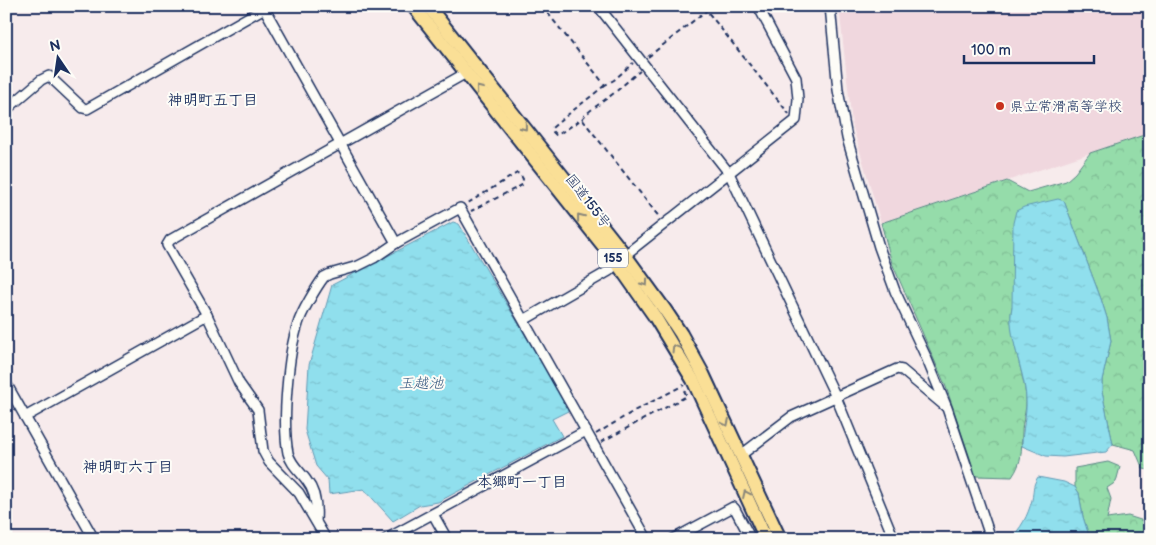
<svg xmlns="http://www.w3.org/2000/svg" width="1156" height="545" font-family="'Balsamiq Sans','Klee One',sans-serif">
<defs>
<pattern id="forest-crowns" width="20" height="18" patternUnits="userSpaceOnUse" patternTransform="scale(1.25)"><rect width="20" height="18" fill="#95dcaa"/><path d="M2 6a3 3 0 1 1 6 0M12 15a3 3 0 1 1 6 0" fill="none" stroke="#80bd95"/></pattern>
<pattern id="water-ripples" width="26" height="14" patternUnits="userSpaceOnUse" patternTransform="scale(1.25)"><rect width="26" height="14" fill="#90dfed"/><path d="M2 4q2-2 4 0t4 0M15 11q2-2 4 0t4 0" fill="none" stroke="#7cc0ce"/></pattern>
</defs>
<rect width="100%" height="100%" fill="#f7ebec"/>
<filter id="ink" filterUnits="userSpaceOnUse"><feTurbulence type="fractalNoise" baseFrequency=".02" numOctaves="2"/><feDisplacementMap in="SourceGraphic" scale="10" xChannelSelector="R" yChannelSelector="G"/><feConvolveMatrix kernelMatrix="1 2 1 2 8 2 1 2 1" color-interpolation-filters="sRGB"/></filter>
<g filter="url(#ink)">
<!-- built -->
<path fill="#f0d7de" d="M839,6h311v127l-269,90 -29,-99z"/>
<!-- forest -->
<g fill="url(#forest-crowns)" stroke="#588684">
<path d="M1150,133v337l-7,-1 -8,-19 -22,-6 -11,-52v-12l9,-39 -4,-23 -6,-19 -37,-98 -52,106c-5,23 12,65 14,91 1,12 -4,23 -4,35 -1,18 1,28 -10,44l-36,-1 -30,-89 -54,-124 -11,-40 126,-42 21,11 38,-11 9,-8 15,-20z"/>
<path d="M1108,462l12,5 -4,15 -9,6 4,11 -4,20 21,-3 22,7v16h-60l-7,-22 -4,-24 -4,-6v-19z"/>
</g>
<!-- water -->
<g fill="url(#water-ripples)" stroke="#6199b4">
<path d="M1058,199l6,2 37,98 6,19 4,23 -9,39v12l11,52 -7,8 -43,5 -17,-1 -24,-10c0,-16 5,-31 4,-47 -1,-28 -20,-66 -14,-92l1,-84 3,-12 8,-4z"/>
<path d="M453,222l6,2 111,186 -18,9 10,17 -124,66 -18,3 -27,16 -29,-32 -35,5 -1,-14 -12,-14 -11,-36 4,-65 23,-80z"/>
<path d="M1038,477l26,5 11,5 4,6 4,24 7,22h-81c12,-9 19,-24 23,-39 2,-10 0,-14 6,-23z"/>
</g>
<g fill="none" stroke-linecap="round" stroke-linejoin="round">
<!-- minor casing -->
<g stroke="#1b2f5e" stroke-width="12">
<g id="minor">
<path d="M263,6l133,237"/>
<path d="M598,6l131,167 107,224 58,142"/>
<path d="M830,6l8,84 9,48 32,109 16,44 31,66 21,51 44,131"/>
<path d="M6,110l35,-30 8,-4 34,32 4,1 181,-103"/>
<path d="M625,255l171,-135 2,-21 -2,-21 -38,-72"/>
<path d="M524,320l85,-49 8,-8"/>
<path d="M6,383l88,156"/>
<path d="M25,417l182,-102"/>
<path d="M741,455l50,-38 106,-48 5,1 44,37"/>
<path d="M433,514l14,25"/>
<path d="M316,521c1,-13 0,-29 -9,-40 -7,-10 -16,-16 -19,-28 -6,-30 0,-100 10,-129 3,-11 19,-38 26,-47l6,-3 28,-8 16,-8 22,-15 64,-35 187,331"/>
<path d="M326,539l-27,-46 -30,-31 -6,-11 -5,-41 -19,-27 -32,-68 -40,-70 3,-5 296,-167"/>
<path d="M386,539l200,-108"/>
<path d="M673,539l60,-32 2,2 16,30"/>
</g>
</g>
<!-- highway casing -->
<g stroke="#1b2f5e" stroke-width="16">
<g id="highway">
<path d="M413,6l204,257 38,54 38,63 73,159"/>
<path d="M428,6l197,249 40,55 16,24 22,40 77,165"/>
</g>
</g>
<!-- path -->
<g stroke="#1b2f5e" stroke-width="2" stroke-dasharray="5 4" stroke-linecap="butt">
<path d="M542,6l63,79 9,-5 19,-17"/>
<path d="M703,6l86,108"/>
<path d="M648,57l64,-51"/>
<path d="M605,85c-18,15 -36,28 -53,43v3l4,4 3,-1 23,-15 78,99"/>
<path d="M582,119c7,-9 15,-13 24,-20 12,-8 22,-19 34,-28"/>
<path d="M468,203l49,-30 3,1 3,5 -1,6 -51,26"/>
<path d="M596,434l38,-23 50,-26"/>
<path d="M601,442l86,-46 -5,-9"/>
</g>
<!-- minor -->
<use href="#minor" stroke="#fdfcf7" stroke-width="9"/>
<!-- highway -->
<use href="#highway" stroke="#fadf96" stroke-width="12"/>
</g>
<!-- one-way arrows -->
<defs><path id="oneway-chevron" d="M-2-3.5L2.5 0L-2 3.5" fill="none" stroke-width="1.6" stroke-linecap="round" stroke-linejoin="round" transform="scale(1.25)"/></defs>
<g stroke="#8a877a">
<use href="#oneway-chevron" transform="translate(479 89) rotate(-129)"/>
<use href="#oneway-chevron" transform="translate(524 127) rotate(52)"/>
<use href="#oneway-chevron" transform="translate(580 217) rotate(-128)"/>
<use href="#oneway-chevron" transform="translate(645 283) rotate(54)"/>
<use href="#oneway-chevron" transform="translate(675 348) rotate(-121)"/>
<use href="#oneway-chevron" transform="translate(726 423) rotate(65)"/>
<use href="#oneway-chevron" transform="translate(746 494) rotate(-115)"/>
</g>
</g>
<!-- markers -->
<circle fill="#c8321e" stroke="#fdfcf7" stroke-width="2" cx="1000" cy="106" r="5"/>
<g text-anchor="middle" dominant-baseline="central" stroke-width="4" stroke-linejoin="round" paint-order="stroke">
<!-- shield labels -->
<rect fill="#fdfcf7" stroke="#5f6c8c" stroke-width="1" x="598" y="248.5" width="30" height="19" rx="4"/>
<g font-size="12" font-weight="bold" fill="#1b2f5e">
<text x="613" y="258">155</text>
</g>
<!-- poi labels -->
<g font-size="14" fill="#1b2f5e" stroke="#fdfcf7" text-anchor="start">
<text x="1010" y="106">県立常滑高等学校</text>
</g>
<!-- street labels -->
<g font-size="14" fill="#1b2f5e" stroke="#fdfcf7">
<text transform="translate(588 201) rotate(52)">国道155号</text>
</g>
<!-- neighbourhood labels -->
<g font-size="15" font-weight="bold" fill="#1b2f5e" stroke="#fdfcf7">
<text x="213" y="100">神明町五丁目</text>
<text x="128" y="467">神明町六丁目</text>
<text x="522" y="482">本郷町一丁目</text>
</g>
<!-- water labels -->
<g font-size="15" font-style="italic" fill="#385b82" stroke="#fdfcf7">
<text x="421" y="383">玉越池</text>
</g>
</g>
<!-- margin -->
<rect width="1156" height="545" fill="none" stroke="#fdfcf7" stroke-width="25"/>
<rect x="12" y="12" width="1131" height="520" fill="none" stroke="#1b2f5e" stroke-width="2" filter="url(#ink)"/>
<!-- north arrow -->
<g transform="translate(58 58) rotate(347)" stroke="#fdfcf7" stroke-width="4" paint-order="stroke">
<path d="M0-4L9 19L0 12L-9 19Z" fill="#1b2f5e"/>
<text y="-8" font-size="14" font-weight="bold" text-anchor="middle" fill="#1b2f5e">N</text>
</g>
<!-- scale -->
<path d="M964 55v8h130v-8" fill="none" stroke="#1b2f5e" stroke-width="2.5"/>
<text x="971" y="55" font-size="15" fill="#1b2f5e" stroke="#fdfcf7" stroke-width="4" paint-order="stroke">100 m</text>
</svg>
